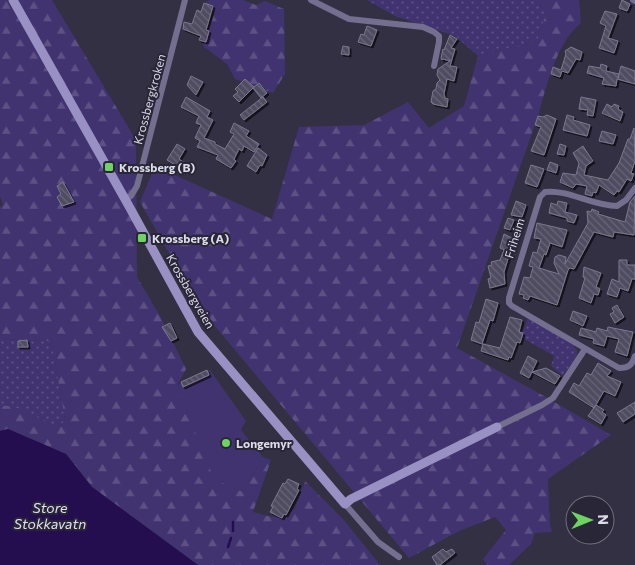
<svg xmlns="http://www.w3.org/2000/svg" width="635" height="565" font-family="Commissioner,sans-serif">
<defs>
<pattern id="green-dots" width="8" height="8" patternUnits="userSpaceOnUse" patternTransform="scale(1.25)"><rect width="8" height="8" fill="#413370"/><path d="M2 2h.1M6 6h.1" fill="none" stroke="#5c5084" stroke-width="1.8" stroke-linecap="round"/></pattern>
<pattern id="forest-firs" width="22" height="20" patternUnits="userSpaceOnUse" patternTransform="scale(1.25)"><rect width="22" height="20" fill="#413370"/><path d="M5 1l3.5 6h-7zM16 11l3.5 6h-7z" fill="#5c5084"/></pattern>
<pattern id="building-back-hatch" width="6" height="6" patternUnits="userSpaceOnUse" patternTransform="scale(1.25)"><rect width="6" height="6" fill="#4f4c61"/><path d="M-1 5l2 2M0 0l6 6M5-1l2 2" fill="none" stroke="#686578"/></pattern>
<filter id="shadow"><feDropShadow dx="2" dy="2" stdDeviation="0" flood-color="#0009"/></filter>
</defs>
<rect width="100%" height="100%" fill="#333043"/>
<!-- green -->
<g fill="url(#green-dots)">
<path d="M367,0h165l15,11 -10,30 -59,15 -23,-20 -60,-20z"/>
<path d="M528,318l47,27 -1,2 3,3v5l-14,21 -12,-10 3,-10 -33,-19z"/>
<path d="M0,339l48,2 4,3 13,76 -5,7c-22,-5 -36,-19 -60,-21z"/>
</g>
<!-- forest -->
<g fill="url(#forest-firs)">
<path d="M0,0h52l84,140 1,137 23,39 26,53 -9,17 67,106 19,-35 8,3 -18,52 15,4 17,2 10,-10 10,-27 38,38 37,46h-182l-106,-78 -26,-33 -58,-25 -8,2v-25c22,-2 40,16 60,21l5,-7 -13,-76 -4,-3 -48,-2v-132l3,-2 -3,-9z"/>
<path d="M210,0h33l13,5 9,-4 19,8 1,65 -12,19 -38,-14 -8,-15 -24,-18 12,-34 -9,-10z"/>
<path d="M532,0h47l2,23c-24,19 -34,61 -42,90l-82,235 87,48 67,39 -63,44 2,46 2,7 -17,1 -4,11 -22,21h-22l-4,-6 23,-29 -11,-13 -36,14 -50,27 -195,-233 -22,-32 -52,-91 15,-36 117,53 27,-92 65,-2 44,-23 21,26 35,-22 14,-50 59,-15 10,-30z"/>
</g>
<!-- pitch -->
<path fill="#413370" d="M210,370l36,51 -5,9 22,27 -19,35 -16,-5 -16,-13 -35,-89z"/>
<!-- water -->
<path fill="#240e4f" d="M8,429l58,25 26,33 106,78h-198v-134z"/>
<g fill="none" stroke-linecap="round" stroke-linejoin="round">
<!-- stream -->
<g stroke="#240e4f" stroke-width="2.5">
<path d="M233,531v-9"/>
<path d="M228,547l3,-9"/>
</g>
</g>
<!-- building -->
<g fill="url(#building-back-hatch)" stroke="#7b788f" filter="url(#shadow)">
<path d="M622,0l8,4 -3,7 -8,-3z"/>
<path d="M204,3l9,3 -7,24 3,1 -3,11 -7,-2 2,-4 -18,-7 1,-7 8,2 5,-14 4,2z"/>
<path d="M605,11l12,3 -9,24 10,3 -4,12 -15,-5 7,-22 -6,-3z"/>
<path d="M367,26l10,4 -6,16 -13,-4 3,-8 3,1z"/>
<path d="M450,35l7,4 -6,9 4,1 -5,17 7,1 -3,14 -7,-2 -3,15 1,4 3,1 -1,8 -14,-3 -2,-2 2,-11 3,-2 1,-6 3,-3 -3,-5 1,-6 12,-8 -7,-2 -1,1 -1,-2 2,-9 1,1z"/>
<path d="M343,46l6,1v8l-8,-1z"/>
<path d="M571,47l11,5 -2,8 -4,-1 -8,14 -6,-2 -2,6 -9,-3 2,-7 8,3 5,-16 -1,-3z"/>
<path d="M601,64l6,2 -1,5 13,3 -1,4 3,-12 14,5v13l-18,-5 -1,7 -14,-2 2,-6 -17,-5 2,-7 11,2z"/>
<path d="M191,76l12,6 -7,13 -9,-10z"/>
<path d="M245,79l9,8 -15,15 -6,-6 5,-4 -3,-3z"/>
<path d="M259,83l8,10 -6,5 -8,-10z"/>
<path d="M186,97l24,14 -3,6 6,3 -9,18 11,4v2l10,5 9,-15 -4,-2 4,-9 15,8 -3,5 13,8 -5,8 -10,-6 -2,5 -3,-2 -5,10 2,2 -5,7 -15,-9 2,-4 -21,-8 3,-6 -5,-3 6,-13 -5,-2 3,-7 -18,-9z"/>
<path d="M263,97l4,5 -23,18 -4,-5z"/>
<path d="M581,97l15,3 -3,16 -6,-1 1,-5 -9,-1z"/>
<path d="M607,104l5,3 2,-3 5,2 -1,3 5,3 -3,9 -18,-8z"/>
<path d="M547,115l9,4 -12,36 -13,-4 10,-24 -6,-2 3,-9 5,1z"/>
<path d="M567,115l7,2 -1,3 17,5 -3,11 -24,-6z"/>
<path d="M634,128l1,33 -4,12 3,1 -3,7 -4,-2 -8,13 -2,-1 -3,4 -15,-10 -3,8 -3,-1 -1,4 -7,-2 2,-8 -11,-2 -3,4 -13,-6 3,-9 13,2 3,-12 -6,-10 10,-7 10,15 -7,5 -2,9 24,5 11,-17 9,-24h2z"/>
<path d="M602,131l14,4 -3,9 -14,-3z"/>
<path d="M177,144l8,5 -6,10 7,5 -4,8 -6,-4 1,-2 -10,-6z"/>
<path d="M560,144l6,2 -2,9 -7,-1z"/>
<path d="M258,148l9,7 -5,11 -2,-1 -4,7 -9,-6z"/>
<path d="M550,162l8,3 -2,8 -9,-3z"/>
<path d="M531,165l13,4 -7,18 -12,-4z"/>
<path d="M63,182l11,20 -12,4 -5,-9 4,-3 -4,-8z"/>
<path d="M635,196l-1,39 -20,-3 -1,5 -19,-5 -20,37 -4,-1 -2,2 -11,35 -27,-9 -2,4 -5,-2 1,-3 -5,-1 5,-17 6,1 3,-11 -4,-1 4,-14 4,1 4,-14 -7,-1 3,-15 30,7 -5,17 -12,-4 -4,12 -2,-1 -5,14 20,6 -5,-11 1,-6 4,-2 7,2 -1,7 23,-41 -1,-12 4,1 1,-3 7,3 -1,2 27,8 5,-20z"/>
<path d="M516,201l10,4 -4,12 -11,-2z"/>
<path d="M558,201l9,2 -2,9 12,3 -3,8 -7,-2v-3l-18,-5 2,-10 6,2z"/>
<path d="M508,218l6,2 -4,10 -6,-2z"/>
<path d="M504,234l10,5 -10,33 1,12 -15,4 -2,-9 3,-1 -3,-12 4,-1 -1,-3 9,-2 4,-10 -4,-2z"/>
<path d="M619,260h8v5h8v14h-3l-4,12 -8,-3 -3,9 -10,-3 5,-15 7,3z"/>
<path d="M584,267l17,6 -5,14 4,2 -2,6 -4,-1 -3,9 -12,-5 6,-20 -2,-1z"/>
<path d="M486,299l12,4 -5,18 -3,-1 -8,24 -11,-4 5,-18 3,1z"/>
<path d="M617,305l7,12 -9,6 -5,-9 4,-2 -2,-4z"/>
<path d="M573,311l14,5 -4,10 -13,-6z"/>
<path d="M510,317l12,3 -3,12 4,1 -3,10 -3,-1 -6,16 -2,-1 -1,3 -27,-9 2,-7 17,4z"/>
<path d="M170,323l7,15 -6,3 -9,-14z"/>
<path d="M608,327l25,5 -6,24 -12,-4 4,-13 -12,-3 -3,10 -11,-3 1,-4 -15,-4 2,-7 15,4 1,-4 10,3z"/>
<path d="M27,340l1,7h-10v-6z"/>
<path d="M528,356l9,5 -8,17 -9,-5z"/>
<path d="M598,363l13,8 -4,5 14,6 -6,14 -11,-5 -10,17 -25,-16 5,-9 5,3 8,-13 4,2z"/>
<path d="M546,368l14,8 -5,8 -23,-12z"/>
<path d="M207,370l2,5 -26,12 -2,-5z"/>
<path d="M635,402v12l-12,8 -6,-9z"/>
<path d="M596,405l8,5 -2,2 4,3 -5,9 -13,-8z"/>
<path d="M288,479l11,5 -2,5 2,1 -13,25 -2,-1 -2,4 -12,-6 3,-5 -2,-1 12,-23 2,1z"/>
<path d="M443,549l3,3 6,-3 3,4 -15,12h-3l-5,-8z"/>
</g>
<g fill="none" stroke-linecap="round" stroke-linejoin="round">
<!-- street -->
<g stroke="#746f8f" stroke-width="6">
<path d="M311,0l38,19 74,8 11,5 5,4v6l-5,24"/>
<path d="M633,0l2,1"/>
<path d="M635,188l-9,12 -9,6c-24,0 -50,-17 -72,-14l-5,5 -31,101v5l3,3 107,62c10,0 13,-3 16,-12"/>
<path d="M125,199l6,-3 6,-10 48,-186"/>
<path d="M497,427l45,-22 11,-7 32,-49"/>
<path d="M345,504l33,38 21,15"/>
</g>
<!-- secondary -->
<path stroke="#9991c4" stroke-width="9" d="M13,0l117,208 68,124 147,172 6,-5 146,-72"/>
</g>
<!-- markers -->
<g fill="#6dd361" stroke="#292638" stroke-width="2">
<rect x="104" y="162" width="10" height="10" rx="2.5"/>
<rect x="137" y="233" width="10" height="10" rx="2.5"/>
<circle cx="226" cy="443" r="5"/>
</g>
<g text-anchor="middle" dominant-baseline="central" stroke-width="4" stroke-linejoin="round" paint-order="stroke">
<!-- street labels -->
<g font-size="12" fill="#dcdbe7" stroke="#292638">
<text transform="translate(149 99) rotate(-75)">Krossbergkroken</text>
<text transform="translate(514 238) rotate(-73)">Friheim</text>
<text transform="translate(191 291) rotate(60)">Krossbergveien</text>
</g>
<!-- poi labels -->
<g font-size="12" font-weight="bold" fill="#dcdbe7" stroke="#292638" text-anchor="start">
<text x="119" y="167">Krossberg (B)</text>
<text x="152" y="238">Krossberg (A)</text>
<text x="236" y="443">Longemyr</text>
</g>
<!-- water labels -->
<g font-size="14" font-style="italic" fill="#e3e0f4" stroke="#292638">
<text x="50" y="507">Store<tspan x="50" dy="16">Stokkavatn</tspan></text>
</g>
</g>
<!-- north arrow -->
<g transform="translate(590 520) rotate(89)"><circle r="24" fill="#292638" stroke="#716e7e"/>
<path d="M0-4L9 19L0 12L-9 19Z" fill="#6dd361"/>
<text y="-8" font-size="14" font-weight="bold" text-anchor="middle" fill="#dcdbe7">N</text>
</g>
</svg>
